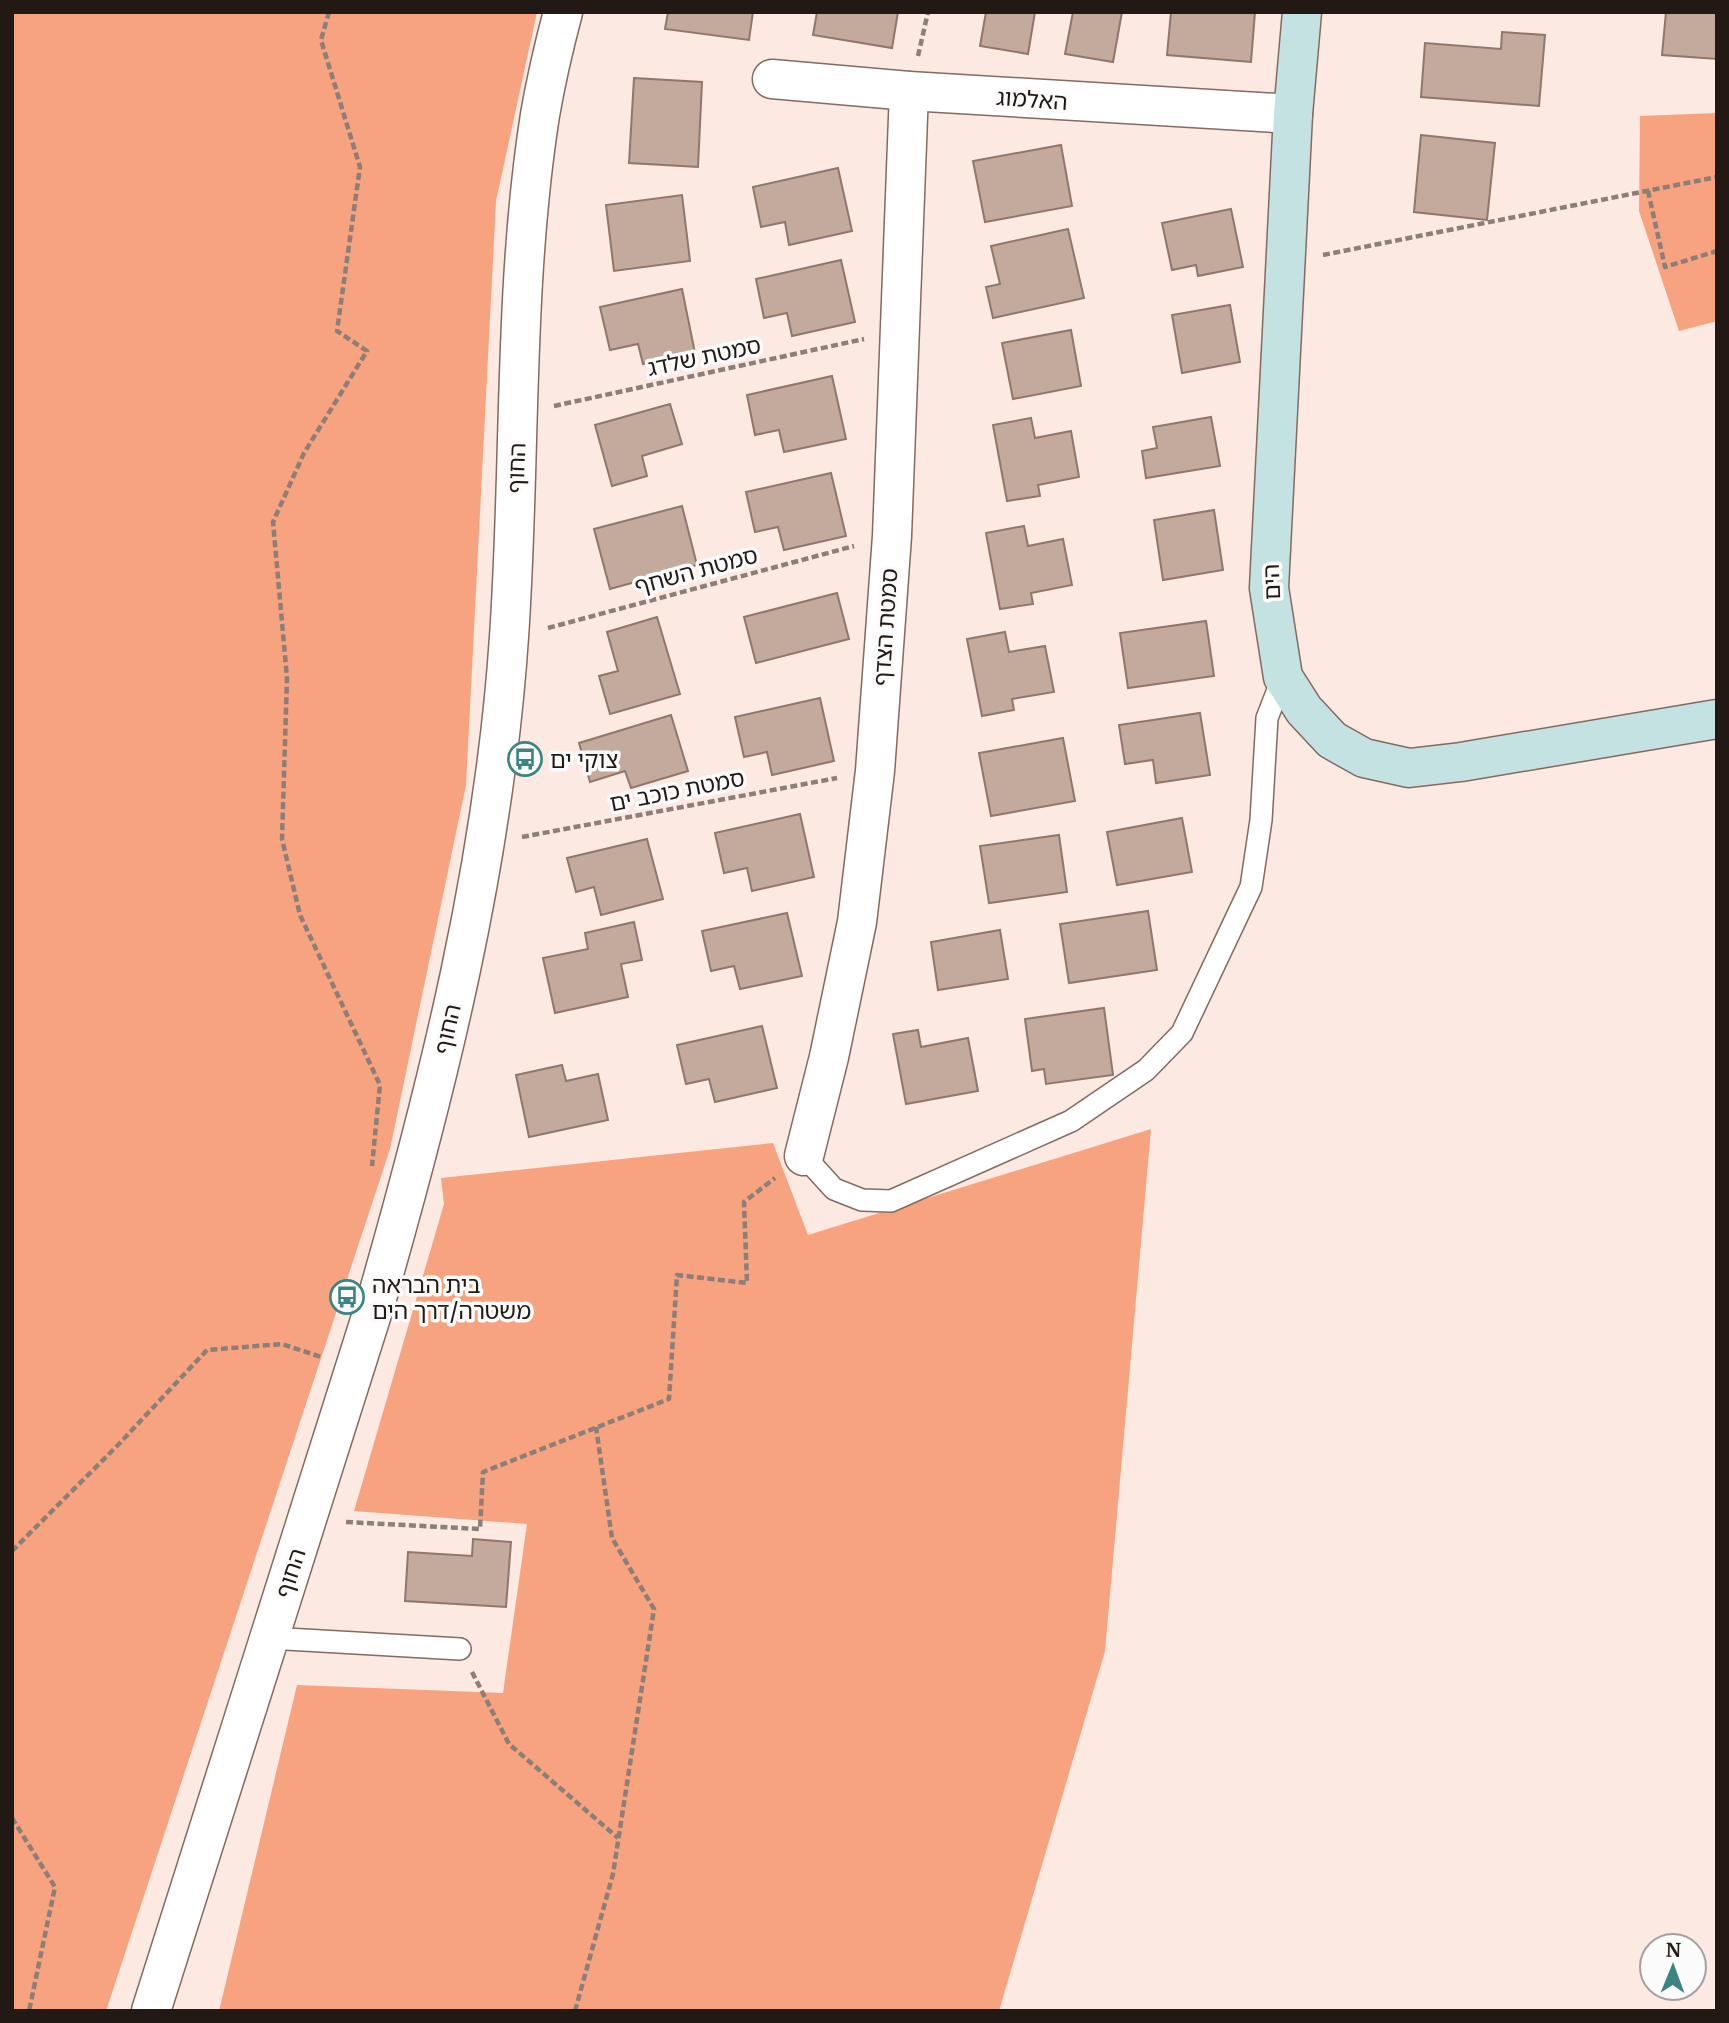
<svg xmlns="http://www.w3.org/2000/svg" width="1729" height="2023" font-family="Merriweather,'Noto Sans Hebrew',serif">
<rect width="100%" height="100%" fill="#fbe9e2"/>
<!-- green -->
<g fill="#f7a37f">
<path d="M12,12h525l-41,189 -30,584 -76,364 -284,862h-94z"/>
<path d="M1717,113v208l-38,10 -40,-120 1,-95z"/>
<path d="M1151,1129l-46,522 -106,360h-780l78,-326 206,8 24,-169 -173,-13 90,-307 -3,-26 332,-35 35,92z"/>
</g>
<!-- building -->
<g fill="#c4a99d" stroke="#91766c" stroke-width="2">
<path d="M668,12h85l-4,28 -84,-11z"/>
<path d="M817,12h81l-6,36 -79,-13z"/>
<path d="M986,12h49l-7,42 -48,-8z"/>
<path d="M1073,12h49l-9,50 -48,-8z"/>
<path d="M1171,12h84l-4,50 -84,-7z"/>
<path d="M1666,12h51v47l-55,-4z"/>
<path d="M1502,32l43,3 -6,71 -118,-9 4,-54 76,6z"/>
<path d="M634,78l68,4 -4,85 -69,-4z"/>
<path d="M1421,135l74,8 -8,77 -73,-8z"/>
<path d="M1061,145l11,61 -87,16 -12,-61z"/>
<path d="M838,168l14,63 -63,14 -4,-23 -24,5 -8,-40z"/>
<path d="M682,195l8,66 -76,10 -8,-66z"/>
<path d="M1231,209l12,58 -45,9 -2,-11 -24,5 -10,-47z"/>
<path d="M1068,229l16,69 -91,20 -7,-31 14,-3 -9,-38z"/>
<path d="M841,260l14,62 -63,14 -5,-23 -23,5 -8,-39z"/>
<path d="M682,289l13,64 -52,11 -5,-20 -28,6 -10,-43z"/>
<path d="M1230,305l10,57 -58,11 -10,-58z"/>
<path d="M1071,330l10,56 -68,13 -11,-56z"/>
<path d="M832,376l14,63 -62,13 -5,-22 -24,5 -8,-40z"/>
<path d="M670,404l12,40 -40,12 5,20 -35,10 -17,-61z"/>
<path d="M1211,417l9,49 -74,12 -4,-27 15,-3 -4,-21z"/>
<path d="M1031,418l4,20 36,-7 8,46 -41,8 2,11 -33,5 -14,-76z"/>
<path d="M831,473l15,63 -62,14 -6,-23 -23,5 -9,-40z"/>
<path d="M682,506l15,59 -87,24 -16,-60z"/>
<path d="M1214,510l9,60 -60,10 -9,-60z"/>
<path d="M1024,526l4,20 35,-7 9,46 -41,8 2,11 -33,5 -14,-76z"/>
<path d="M837,593l12,46 -93,24 -12,-46z"/>
<path d="M657,617l23,77 -70,20 -11,-38 19,-5 -11,-39z"/>
<path d="M1206,621l8,55 -86,12 -8,-55z"/>
<path d="M1005,632l4,20 36,-6 9,46 -42,7 2,11 -32,6 -15,-77z"/>
<path d="M820,698l14,63 -62,14 -5,-23 -23,5 -9,-40z"/>
<path d="M1200,713l10,62 -54,8 -3,-23 -28,4 -6,-39z"/>
<path d="M671,715l17,56 -57,17 -6,-17 -35,11 -11,-39z"/>
<path d="M1063,738l12,63 -84,15 -12,-63z"/>
<path d="M800,814l14,63 -62,14 -5,-23 -23,5 -9,-40z"/>
<path d="M1182,818l10,54 -75,13 -10,-53z"/>
<path d="M1059,835l8,57 -78,11 -9,-57z"/>
<path d="M647,839l16,60 -62,16 -7,-28 -18,5 -9,-34z"/>
<path d="M1148,911l9,59 -88,13 -9,-59z"/>
<path d="M787,913l15,63 -62,13 -6,-23 -23,5 -9,-40z"/>
<path d="M634,922l8,38 -21,4 7,33 -73,16 -12,-55 45,-9 -3,-16z"/>
<path d="M1000,930l8,49 -70,11 -7,-48z"/>
<path d="M1104,1008l9,67 -67,9 -2,-15 -12,2 -7,-52z"/>
<path d="M762,1026l15,62 -62,14 -6,-23 -23,5 -9,-39z"/>
<path d="M918,1030l3,17 47,-9 10,53 -72,13 -13,-70z"/>
<path d="M562,1065l4,16 32,-7 10,46 -79,17 -13,-62z"/>
<path d="M473,1539l38,3 -5,65 -101,-6 3,-49 64,4z"/>
</g>
<g fill="none" stroke-linecap="round" stroke-linejoin="round">
<!-- lane casing -->
<g stroke="#846a60" stroke-width="24">
<g id="lane">
<path d="M804,1156l30,33 28,11 29,1 180,-80 75,-51 36,-37 69,-146 10,-67 6,-102 16,-41"/>
<path d="M269,1638l191,11"/>
</g>
</g>
<!-- street casing -->
<g stroke="#846a60" stroke-width="41">
<g id="street">
<path d="M772,79l137,12 384,23"/>
<path d="M804,1156l25,-99 28,-135 18,-151 17,-235 17,-445"/>
<path d="M151,2011l226,-713c62,-216 117,-436 132,-661 12,-173 4,-350 31,-522 6,-35 14,-69 23,-103"/>
</g>
</g>
<!-- secondary casing -->
<g stroke="#846a60" stroke-width="41">
<path id="secondary" d="M1302,12l-9,102 -24,474 14,89 21,33 28,30 32,18 45,10 52,-6 256,-43"/>
</g>
<!-- path -->
<g stroke="#8c7e79" stroke-width="4.5" stroke-dasharray="7 3.5" stroke-linecap="butt">
<path d="M329,12l-8,28 39,127 -23,164 30,20 -63,102 -31,69 14,156 -5,161 18,76 80,170 -8,81"/>
<path d="M918,56l10,-44"/>
<path d="M1648,191l17,76 52,-16"/>
<path d="M1323,255l394,-78"/>
<path d="M554,406l310,-67"/>
<path d="M548,628l306,-82"/>
<path d="M522,837l315,-59"/>
<path d="M346,1522l134,7 3,-57 186,-73 8,-124 70,8 -3,-81 31,-24"/>
<path d="M12,1551l105,-105 90,-96 75,-6 39,13"/>
<path d="M472,1672l37,72 109,94"/>
<path d="M12,1818l43,69 -26,124"/>
<path d="M575,2011l38,-137 41,-265 -42,-71 -16,-111"/>
</g>
<!-- lane -->
<use href="#lane" stroke="#fff" stroke-width="21"/>
<!-- street -->
<use href="#street" stroke="#fff" stroke-width="38"/>
<!-- secondary -->
<use href="#secondary" stroke="#c4e2e2" stroke-width="38"/>
</g>
<!-- icons -->
<defs>
<g id="bus-ring" transform="scale(1.75)"><circle r="9.5" fill="#fbfbfb" stroke="#3b8482" stroke-width="1.5"/><path d="M-5-6H5V4H4V6H2V4H-2V6H-4V4H-5ZM-3.5-4V0h7V-4ZM-3.5 1.2v1.5H-2V1.2ZM2 1.2v1.5H3.5V1.2Z" fill="#3b8482"/></g>
</defs>
<g fill-rule="evenodd">
<use href="#bus-ring" x="525" y="759"/>
<use href="#bus-ring" x="347" y="1297"/>
</g>
<g text-anchor="middle" dominant-baseline="central" stroke-width="7" stroke-linejoin="round" paint-order="stroke">
<!-- street labels -->
<g font-size="23" fill="#221814" stroke="#fbfbfb">
<text transform="translate(1032 99) rotate(4)">האלמוג</text>
<text transform="translate(704 356) rotate(-12)">סמטת שלדג</text>
<text transform="translate(516 468) rotate(-88)">החוף</text>
<text transform="translate(696 570) rotate(-15)">סמטת השחף</text>
<text transform="translate(1271 582) rotate(-92)">הים</text>
<text transform="translate(885 627) rotate(-86)">סמטת הצדף</text>
<text transform="translate(677 790) rotate(-11)">סמטת כוכב ים</text>
<text transform="translate(447 1029) rotate(-77)">החוף</text>
<text transform="translate(290 1573) rotate(-72)">החוף</text>
</g>
<!-- poi labels -->
<g font-size="23" fill="#221814" stroke="#fbfbfb" text-anchor="start">
<text x="550" y="759">צוקי ים</text>
<text x="372" y="1284">בית הבראה<tspan x="372" dy="26">משטרה/דרך הים</tspan></text>
</g>
</g>
<!-- border -->
<rect width="1729" height="2023" fill="none" stroke="#221814" stroke-width="28"/>
<!-- north arrow -->
<g transform="translate(1673 1967) rotate(1)"><circle r="33" fill="#fbfbfb" stroke="#a4a09f" stroke-width="2"/>
<path d="M0-5L12 26L0 18L-12 26Z" fill="#3b8482"/>
<text y="-10" font-size="19" font-weight="bold" text-anchor="middle" fill="#221814">N</text>
</g>
</svg>
